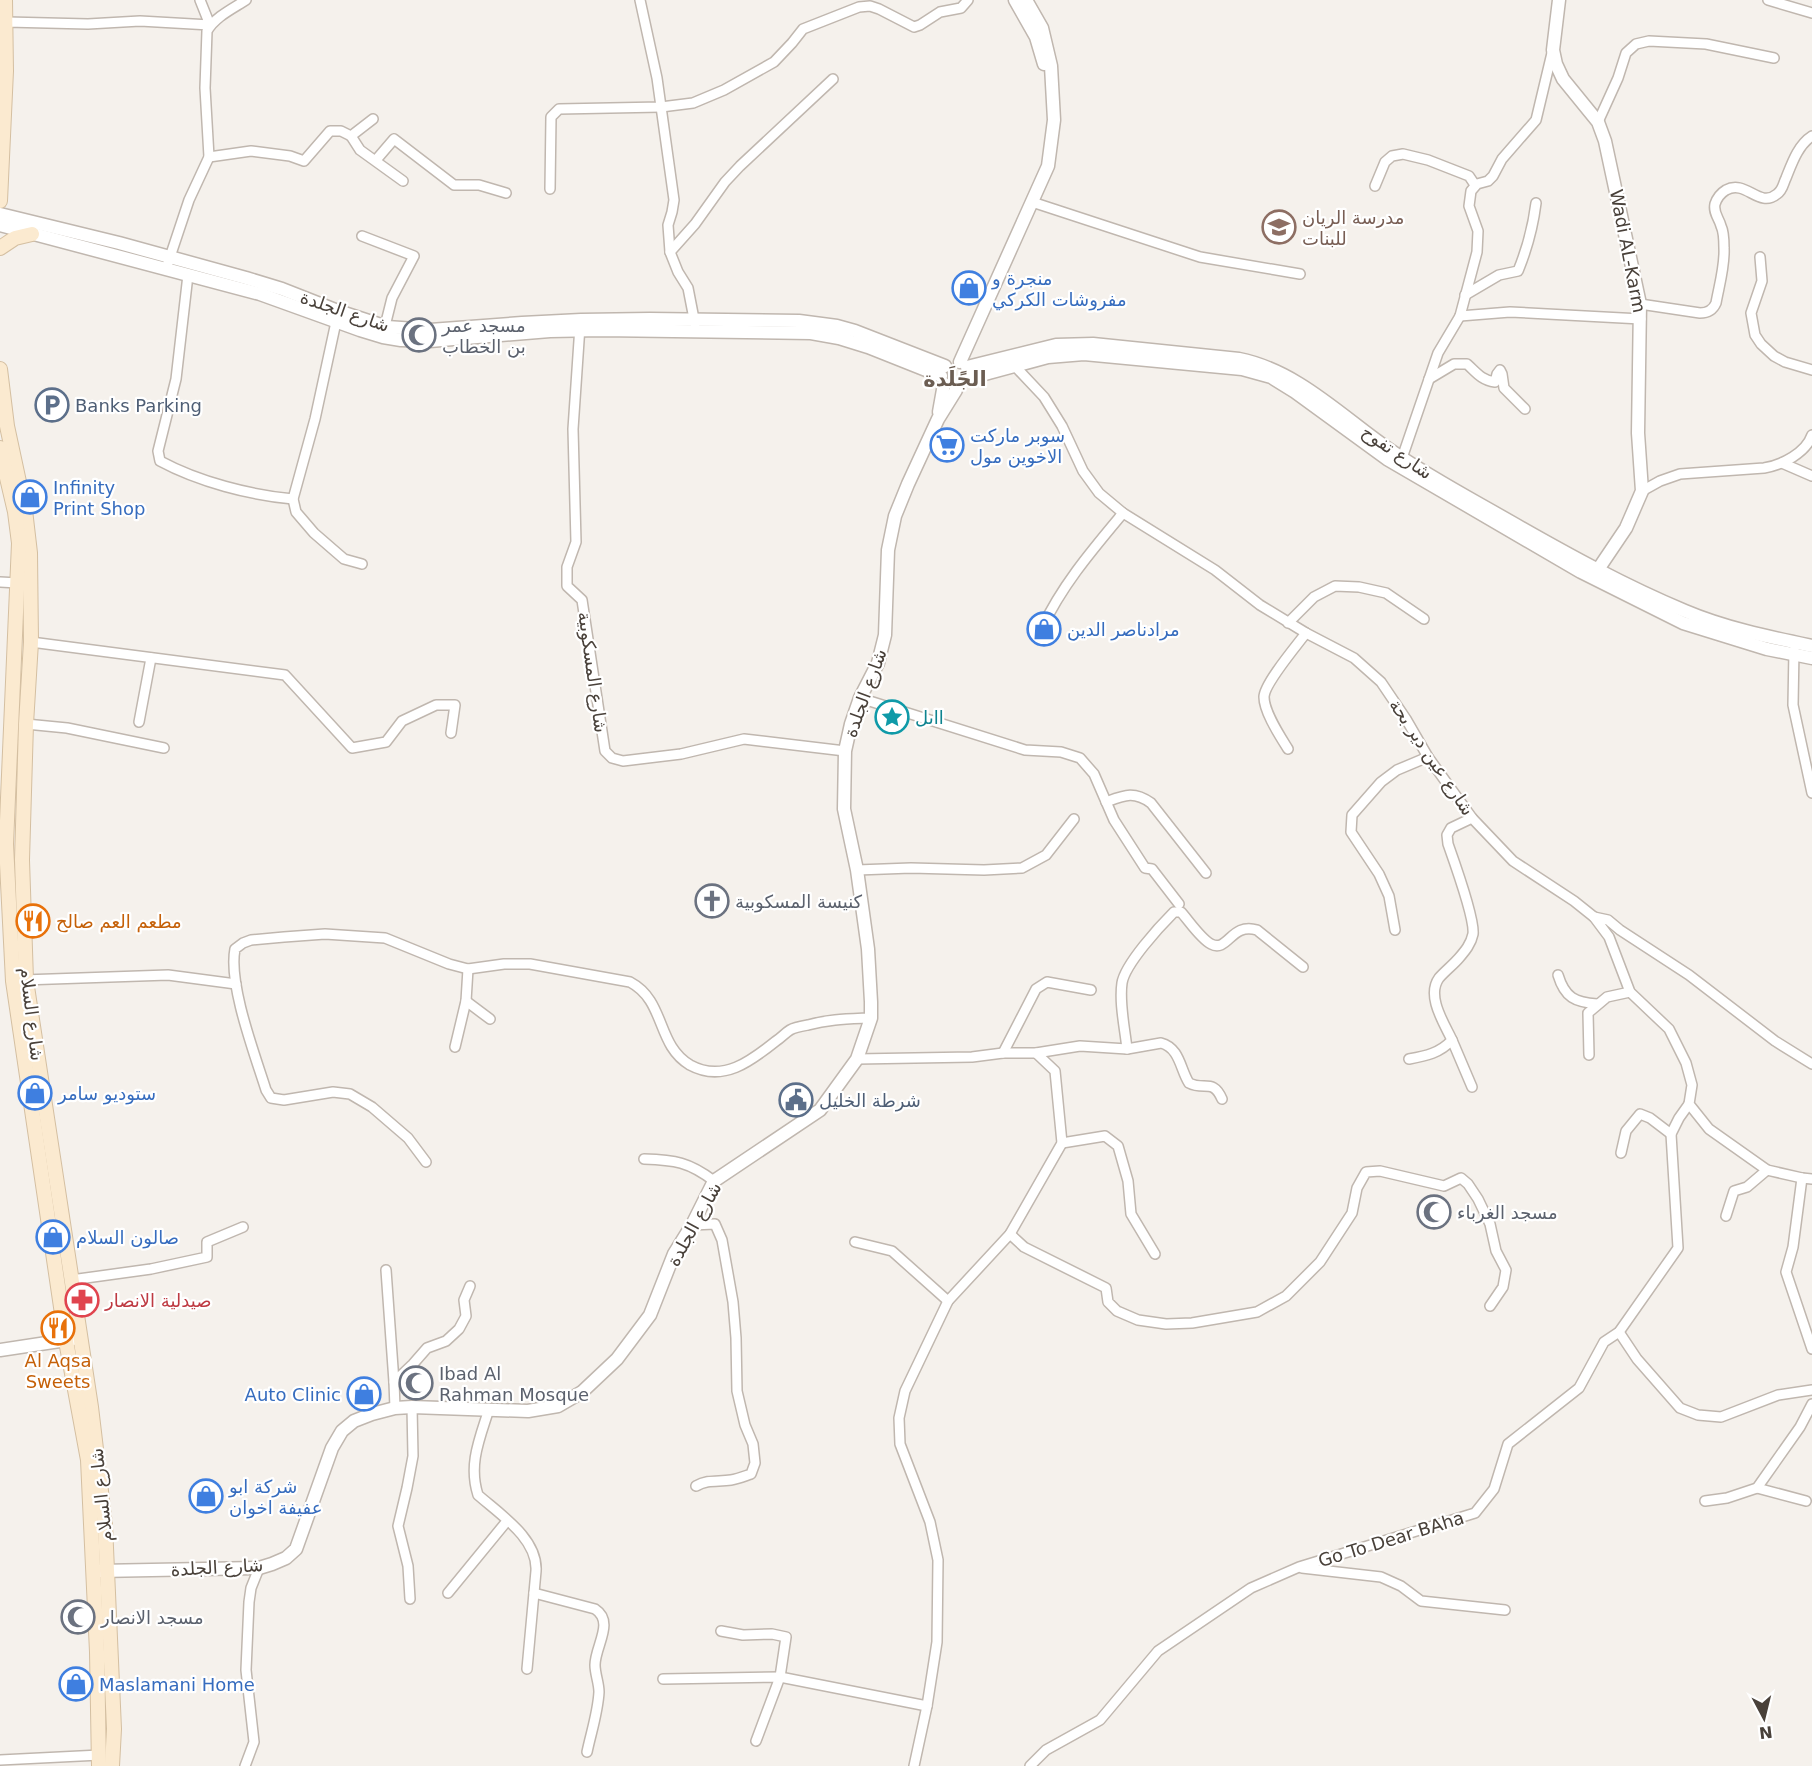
<svg xmlns="http://www.w3.org/2000/svg" width="1812" height="1766" font-family="'DejaVu Sans','Noto Naskh Arabic',sans-serif">
<rect width="100%" height="100%" fill="#f5f1ec"/>
<g fill="none" stroke-linecap="round" stroke-linejoin="round">
<!-- minor casing -->
<g stroke="#c0b7af" stroke-width="12">
<g id="minor">
<path d="M640,0l17,78 17,122 -2,12 -4,13 2,27 8,20 10,16 7,36"/>
<path d="M1768,0l44,13"/>
<path d="M2,25l5,-3 81,2 52,-3 70,4 -10,-25"/>
<path d="M1598,122l20,-44 8,-25 10,-9 13,-3 57,3 68,14"/>
<path d="M351,136l9,14 43,31"/>
<path d="M209,157l42,-6 39,5 14,5 26,-30h11l10,5 22,-17"/>
<path d="M376,160l18,-21 60,46h25l27,8"/>
<path d="M1375,186l10,-24 7,-6 11,-2 25,6 41,16 6,9"/>
<path d="M550,189l1,-72 8,-8 102,-2 32,-4 31,-13 50,-28 18,-19 11,-14 56,-22 11,-1 9,3 35,18 6,-2 20,-13 21,-4 7,-8"/>
<path d="M1032,202l168,55 100,17"/>
<path d="M362,236l52,20 -22,42 -7,28"/>
<path d="M670,252l25,-28 30,-42 15,-16 93,-87"/>
<path d="M1760,257l2,24 -11,32 4,22 6,9 13,12 11,6 27,8"/>
<path d="M166,269l23,-69 20,-43 -4,-69 2,-57c8,-14 25,-22 39,-31"/>
<path d="M188,275l-12,104 -18,72 2,10c39,21 90,34 133,38"/>
<path d="M1465,295l34,-20 19,-4c9,-22 15,-44 18,-68"/>
<path d="M1640,304l60,9c8,0 13,-3 16,-10 3,-17 9,-37 8,-55 0,-6 0,-16 -3,-22 -2,-8 -8,-13 -6,-22 2,-6 6,-11 11,-14 20,-11 33,19 51,4 6,-4 6,-10 9,-16 6,-15 12,-33 26,-42"/>
<path d="M1460,316l50,-4 131,7"/>
<path d="M336,322l-21,97 -22,80 3,13 18,21 30,26 18,5"/>
<path d="M580,326l-7,103 3,113 -9,25v19l15,14 23,151 7,7 11,3 58,-7 63,-15 101,12"/>
<path d="M1012,363l32,34 18,29 21,45 16,22 24,20 92,57 45,35 46,28 48,25 27,24 25,37 22,38 44,61 41,43 61,40 20,16 15,20 21,55 39,37 17,34 6,22 -3,19 20,25 58,41 35,8 10,1"/>
<path d="M1429,379l25,-15h13c9,8 14,16 28,18l2,-8 3,-4 2,4 2,14 21,21"/>
<path d="M1402,458l36,-105 22,-37 17,-64 1,-21 -9,-25 2,-15 6,-7 11,-3 5,-5 9,-17 34,-39 16,-67"/>
<path d="M1782,463l30,13"/>
<path d="M1642,491l18,-10 20,-7 84,-6c18,-3 42,-15 48,-33"/>
<path d="M0,582l18,1"/>
<path d="M1288,623l26,-26 21,-11 24,1 27,6 38,26"/>
<path d="M1042,628c20,-43 51,-79 81,-115"/>
<path d="M31,642l254,33 67,73 34,-6 16,-21 34,-16h19l-4,28"/>
<path d="M1794,650l-1,55 19,88"/>
<path d="M860,698l165,52 36,2 19,6 14,16 20,46 31,48 7,1 27,35"/>
<path d="M139,722l12,-64"/>
<path d="M26,724l41,4 97,20"/>
<path d="M1288,749c-8,-13 -24,-37 -24,-52 0,-13 33,-52 42,-64"/>
<path d="M1106,802c19,-7 28,-11 45,1l55,70"/>
<path d="M857,870l54,-2 73,2 38,-2 24,-13 28,-36"/>
<path d="M1594,917l14,3 12,10 69,45 86,66 37,23"/>
<path d="M1395,930l-6,-34 -10,-22 -28,-42 1,-17 29,-33 16,-12 31,-13"/>
<path d="M1558,975c7,23 17,27 39,29"/>
<path d="M23,980l145,-5 68,9"/>
<path d="M466,1001l24,18"/>
<path d="M1452,1040l20,47"/>
<path d="M455,1047l11,-46 2,-32"/>
<path d="M1127,1049c-2,-20 -8,-46 -5,-66 3,-19 38,-57 52,-71h7c8,9 20,27 30,32 17,9 20,-22 46,-14l46,37"/>
<path d="M1003,1053l33,-64 11,-7 44,8"/>
<path d="M1589,1055l-1,-42 19,-16 23,-5"/>
<path d="M857,1059l115,-2 31,-4h33l44,-7 47,3 34,-6c19,5 19,26 28,40 15,8 24,-5 33,16"/>
<path d="M1409,1059c17,-3 31,-6 43,-19 -8,-17 -26,-44 -13,-62 6,-7 14,-13 20,-20 6,-7 12,-14 14,-24 2,-15 -19,-73 -25,-90l-1,-9 4,-7 21,-10"/>
<path d="M1062,1143l43,-7 13,10 10,35 3,33 24,40"/>
<path d="M1621,1153l5,-22 14,-17 10,4 21,16"/>
<path d="M644,1159c31,1 45,3 70,22"/>
<path d="M426,1162l-18,-24 -36,-31 -22,-13 -17,-2 -49,8 -13,-2 -5,-8c-11,-35 -38,-106 -31,-141l8,-6 8,-3 33,-3 41,-3 60,4 64,26 19,5 36,-5h26l100,18c36,19 26,63 60,83 33,18 61,-4 86,-24 5,-3 9,-8 14,-11 5,-3 12,-4 18,-5 21,-6 41,-6 63,-7"/>
<path d="M1802,1178l-9,69 -7,25 26,77"/>
<path d="M1726,1216l8,-25 13,-4 20,-17"/>
<path d="M692,1225l23,-1 7,16 11,62 3,36 1,53 8,34 8,19 2,19 -4,11c-6,2 -13,5 -20,6 -13,2 -23,-1 -35,6"/>
<path d="M1010,1234l14,13 82,41 2,14 9,9 21,9 28,4 26,-1 65,-11 29,-16 34,-34 32,-49 5,-25 9,-16 14,-1 64,15 17,-8 7,6 10,15 12,25 6,27 10,19 -3,17 -13,19"/>
<path d="M855,1242l37,9 56,50"/>
<path d="M386,1270l8,112"/>
<path d="M71,1280l80,-11 56,-12v-15l36,-15"/>
<path d="M1619,1332l18,27 43,49 18,7 23,2 57,-22 34,-5"/>
<path d="M395,1408l-1,-26 19,-18 14,-16 19,-7 13,-12 7,-13 -2,-16 6,-14"/>
<path d="M489,1409c-9,29 -21,55 -11,86 23,20 60,44 58,76l-9,98"/>
<path d="M1757,1488l49,13"/>
<path d="M1705,1501l22,-3 30,-10 43,-61 12,-23"/>
<path d="M1302,1568l79,9 20,9 20,15 84,9"/>
<path d="M448,1593l59,-72"/>
<path d="M534,1593l61,16c20,13 0,37 0,56 0,9 4,18 4,27 -1,20 -8,41 -12,60"/>
<path d="M410,1599l-2,-33 -10,-40 9,-38 6,-32 -1,-49"/>
<path d="M721,1631l22,4 29,-1 14,3 -6,40 -24,64"/>
<path d="M663,1679l117,-2 147,29"/>
<path d="M0,1760l100,-5"/>
<path d="M245,1766l9,-24 -8,-72 3,-68 2,-14 8,-20"/>
<path d="M914,1766l13,-60 10,-64 1,-82 -8,-38 -30,-78 -1,-26 6,-27 43,-90 62,-67 52,-91 -7,-72 -19,-18"/>
<path d="M1030,1766l16,-16 54,-30 58,-69 93,-63 48,-21 176,-54 19,-24 14,-45 71,-56 25,-46 15,-10 59,-84 -7,-114 8,-16 10,-14"/>
</g>
</g>
<!-- tertiary casing -->
<g stroke="#c0b7af" stroke-width="15">
<g id="tertiary">
<path d="M1015,0l21,37 8,27"/>
<path d="M1559,0l-6,50 3,14 7,15 35,43 7,19 35,163 -2,129 4,58 -16,37 -31,46"/>
<path d="M0,214l119,29 127,35 36,11 56,22 49,16 43,3 92,-7 59,-3 69,-1 149,2 38,5 18,5 90,35"/>
<path d="M0,225l260,69 100,36 23,7 18,3 29,1 120,-10 51,-1 210,3 28,5 29,9 73,29"/>
<path d="M960,362l88,-196 6,-46 -3,-54 -9,-38 -16,-28"/>
<path d="M967,367l89,-22 37,-1 146,15c60,12 105,60 154,93 38,26 78,47 118,70 56,32 114,64 174,89 40,17 84,26 127,35"/>
<path d="M970,378l78,-21 36,-3 158,15 29,8 24,15 92,67 194,113 102,51 84,26 45,9"/>
<path d="M939,412l5,-28"/>
<path d="M0,1350l73,-11"/>
<path d="M99,1571l160,-3 13,-4 14,-6 10,-9 36,-101 10,-17 12,-10 18,-7 23,-6 17,-1 116,4 30,-5 24,-14 35,-33 33,-44 24,-61 18,-29 22,-44 106,-71 37,-51 14,-41v-16l-3,-53 -11,-79 -13,-61 1,-58 6,-27 9,-26 18,-35 7,-28 3,-85 7,-34 13,-32 30,-65 18,-29"/>
</g>
</g>
<!-- secondary casing -->
<g stroke="#d4bfa1" stroke-width="16">
<g id="secondary">
<path d="M0,201l6,-130 -1,-71"/>
<path d="M0,248l15,-10 17,-4"/>
<path d="M0,369l7,57 18,84 5,43 1,89 -5,82 -4,136 4,120 65,427 14,118 9,204 -2,37"/>
<path d="M0,448l15,64 4,31 -13,301 7,137 53,360 22,119 9,192 2,114"/>
</g>
</g>
<!-- minor -->
<use href="#minor" stroke="#fff" stroke-width="9"/>
<!-- tertiary -->
<use href="#tertiary" stroke="#fff" stroke-width="12"/>
<!-- secondary -->
<use href="#secondary" stroke="#fbead0" stroke-width="14"/>
</g>
<!-- icons -->
<defs>
<g id="school-ring" transform="scale(1.725)"><circle r="9.5" fill="#fff" stroke="#8d6e63" stroke-width="1.5"/><path d="M0-5L7-2L0 1L-7-2ZM-4 1L0 2.5L4 1V4Q0 6-4 4Z" fill="#8d6e63"/></g>
<g id="shop-ring" transform="scale(1.725)"><circle r="9.5" fill="#fff" stroke="#3f7fe0" stroke-width="1.5"/><path d="M-5-2.5h2.3a2.7 3.5 0 0 1 5.4 0H5L5.5 6h-11ZM-1.5-2.5h3a1.5 2.3 0 0 0-3 0Z" fill="#3f7fe0"/></g>
<g id="mosque-ring" transform="scale(1.725)"><circle r="9.5" fill="#fff" stroke="#6b7280" stroke-width="1.5"/><path d="M3.5-4.9A6 6 0 1 0 3.5 4.9A5 5 0 1 1 3.5-4.9Z" fill="#6b7280"/></g>
<g id="parking-ring" transform="scale(1.725)"><circle r="9.5" fill="#fff" stroke="#5c6f8a" stroke-width="1.5"/><path d="M-3.5-5.5H1a3.5 3.5 0 0 1 0 7H-1V5.5H-3.5ZM-1-3.4V-.6H.8a1.4 1.4 0 0 0 0-2.8Z" fill="#5c6f8a"/></g>
<g id="supermarket-ring" transform="scale(1.725)"><circle r="9.5" fill="#fff" stroke="#3f7fe0" stroke-width="1.5"/><path d="M-6-5.5h2.5l.6 2H6L4.5 2H-2.5L-4.4-4H-6ZM-1.5 3.2a1.3 1.3 0 1 0 .1 0ZM3 3.2a1.3 1.3 0 1 0 .1 0Z" fill="#3f7fe0"/></g>
<g id="sight-ring" transform="scale(1.725)"><circle r="9.5" fill="#fff" stroke="#0f9aa8" stroke-width="1.5"/><path d="M0-6L1.8-2.2L6-1.7L2.9 1.2L3.7 5.4L0 3.3L-3.7 5.4L-2.9 1.2L-6-1.7L-1.8-2.2Z" fill="#0f9aa8"/></g>
<g id="church-ring" transform="scale(1.725)"><circle r="9.5" fill="#fff" stroke="#6b7280" stroke-width="1.5"/><path d="M-1.2-6h2.4v3.5h3.3v2.4h-3.3V6h-2.4V-.1h-3.3v-2.4h3.3Z" fill="#6b7280"/></g>
<g id="restaurant-ring" transform="scale(1.725)"><circle r="9.5" fill="#fff" stroke="#e8710a" stroke-width="1.5"/><path d="M-5-6h1v4h1v-4h1v4h1v-4h1v5L-1.5 .5V6h-2V.5L-5-1ZM5-6V6H3V1.5H1.5Q1.5-4 5-6Z" fill="#e8710a"/></g>
<g id="civic-ring" transform="scale(1.725)"><circle r="9.5" fill="#fff" stroke="#5c6f8a" stroke-width="1.5"/><path d="M-.6-6.5H3V-4.5H.6V-3L4-1V1h2V6H-6V1h2V-1L-.6-3ZM-1.2 2.5V6h2.4V2.5Z" fill="#5c6f8a"/></g>
<g id="pharmacy-ring" transform="scale(1.725)"><circle r="9.5" fill="#fff" stroke="#e0444e" stroke-width="1.5"/><path d="M-2-6h4v4h4v4h-4v4h-4v-4h-4v-4h4Z" fill="#e0444e"/></g>
</defs>
<g fill-rule="evenodd">
<use href="#school-ring" x="1279" y="227"/>
<use href="#shop-ring" x="969" y="288"/>
<use href="#mosque-ring" x="419" y="335"/>
<use href="#parking-ring" x="52" y="405"/>
<use href="#supermarket-ring" x="947" y="445"/>
<use href="#shop-ring" x="30" y="497"/>
<use href="#shop-ring" x="1044" y="629"/>
<use href="#sight-ring" x="892" y="717"/>
<use href="#church-ring" x="712" y="901"/>
<use href="#restaurant-ring" x="33" y="921"/>
<use href="#shop-ring" x="35" y="1093"/>
<use href="#civic-ring" x="796" y="1100"/>
<use href="#mosque-ring" x="1434" y="1212"/>
<use href="#shop-ring" x="53" y="1237"/>
<use href="#pharmacy-ring" x="82" y="1300"/>
<use href="#restaurant-ring" x="58" y="1328"/>
<use href="#mosque-ring" x="416" y="1383"/>
<use href="#shop-ring" x="364" y="1394"/>
<use href="#shop-ring" x="206" y="1496"/>
<use href="#mosque-ring" x="78" y="1617"/>
<use href="#shop-ring" x="76" y="1684"/>
</g>
<g text-anchor="middle" dominant-baseline="central" stroke-width="4.5" stroke-linejoin="round" paint-order="stroke">
<!-- education labels -->
<g font-size="18" fill="#785e54" stroke="#fff" text-anchor="start">
<text x="1302" y="217">مدرسة الريان<tspan x="1302" dy="21">للبنات</tspan></text>
</g>
<!-- street labels -->
<g font-size="18" fill="#49413a" stroke="#fff">
<text transform="translate(1628 251) rotate(79)">Wadi AL-Karm</text>
<text transform="translate(345 311) rotate(19)">شارع الجلدة</text>
<text transform="translate(1397 452) rotate(34)">شارع تفوح</text>
<text transform="translate(593 672) rotate(82)">شارع المسكوبية</text>
<text transform="translate(865 693) rotate(-70)">شارع الجلدة</text>
<text transform="translate(1432 757) rotate(56)">شارع عين دير بحة</text>
<text transform="translate(32 1014) rotate(83)">شارع السلام</text>
<text transform="translate(694 1224) rotate(-61)">شارع الجلدة</text>
<text transform="translate(101 1495) rotate(-96)">شارع السلام</text>
<text transform="translate(1391 1539) rotate(-17)">Go To Dear BAha</text>
<text transform="translate(217 1567) rotate(-3)">شارع الجلدة</text>
</g>
<!-- shop labels -->
<g font-size="18" fill="#366cbe" stroke="#fff" text-anchor="start">
<text x="992" y="278">منجرة و<tspan x="992" dy="21">مفروشات الكركي</tspan></text>
<text x="970" y="435">سوبر ماركت<tspan x="970" dy="21">الاخوين مول</tspan></text>
<text x="53" y="487">Infinity<tspan x="53" dy="21">Print Shop</tspan></text>
<text x="1067" y="629">مرادناصر الدين</text>
<text x="58" y="1093">ستوديو سامر</text>
<text x="76" y="1237">صالون السلام</text>
<text x="341" y="1394" text-anchor="end">Auto Clinic</text>
<text x="229" y="1486">شركة ابو<tspan x="229" dy="21">عفيفة اخوان</tspan></text>
<text x="99" y="1684">Maslamani Home</text>
</g>
<!-- worship labels -->
<g font-size="18" fill="#5b616d" stroke="#fff" text-anchor="start">
<text x="442" y="325">مسجد عمر<tspan x="442" dy="21">بن الخطاب</tspan></text>
<text x="735" y="901">كنيسة المسكوبية</text>
<text x="1457" y="1212">مسجد الغرباء</text>
<text x="439" y="1373">Ibad Al<tspan x="439" dy="21">Rahman Mosque</tspan></text>
<text x="101" y="1617">مسجد الانصار</text>
</g>
<!-- service labels -->
<g font-size="18" fill="#4e5e75" stroke="#fff" text-anchor="start">
<text x="75" y="405">Banks Parking</text>
<text x="819" y="1100">شرطة الخليل</text>
</g>
<!-- culture labels -->
<g font-size="18" fill="#0d838f" stroke="#fff" text-anchor="start">
<text x="915" y="717">ااىل</text>
</g>
<!-- food labels -->
<g font-size="18" fill="#c56008" stroke="#fff" text-anchor="start">
<text x="56" y="921">مطعم العم صالح</text>
<text x="58" y="1360" text-anchor="middle">Al Aqsa<tspan x="58" dy="21">Sweets</tspan></text>
</g>
<!-- health labels -->
<g font-size="18" fill="#be3a42" stroke="#fff" text-anchor="start">
<text x="105" y="1300">صيدلية الانصار</text>
</g>
<!-- quarter labels -->
<g font-size="21" font-weight="bold" fill="#6b5d52" stroke="#fff">
<text x="955" y="379">الجًلَدة</text>
</g>
</g>
<!-- north arrow -->
<g transform="translate(1764 1718) rotate(173)" stroke="#ffffff" stroke-width="4.5" paint-order="stroke">
<path d="M0-4.5L10 22L0 15L-10 22Z" fill="#49413a"/>
<text y="-9" font-size="16" font-weight="bold" text-anchor="middle" fill="#49413a">N</text>
</g>
</svg>
